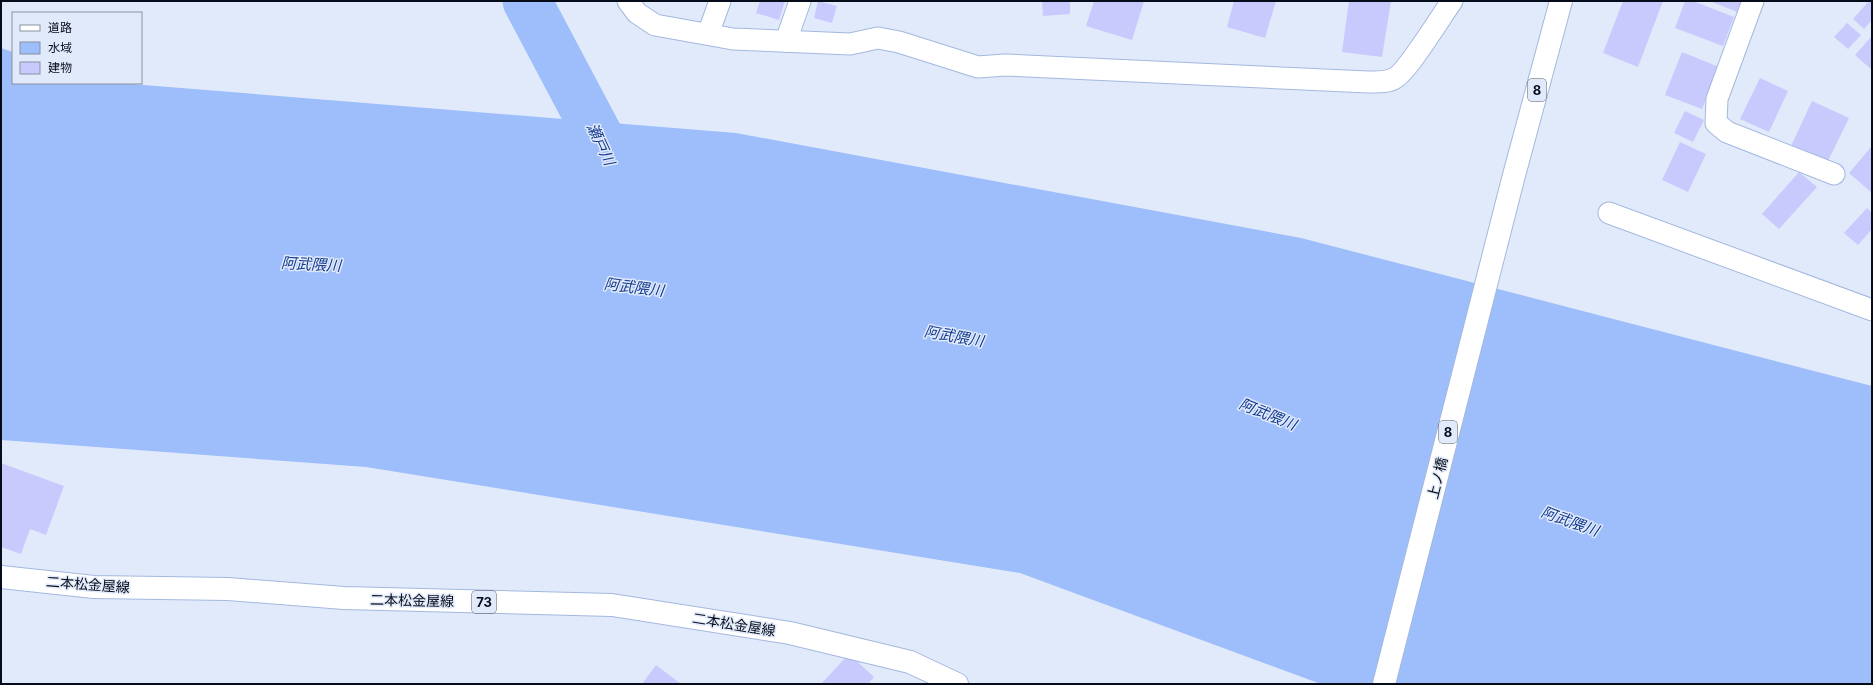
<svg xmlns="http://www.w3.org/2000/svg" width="1873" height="685" font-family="Inter,'Noto Sans JP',sans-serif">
<rect width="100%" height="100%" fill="#e1eafa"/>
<!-- water -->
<path fill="#9dbefb" d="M1,48l12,4v31h106l617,50 565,105 571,148v298h-551l-301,-111 -654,-106 -365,-27z"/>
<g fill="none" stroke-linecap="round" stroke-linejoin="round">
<!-- river -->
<path stroke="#9dbefb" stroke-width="49" d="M527,1l71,134 21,48"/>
</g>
<!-- building -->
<g fill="#c8cafd">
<path d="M760,1h25l-6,19 -23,-7z"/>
<path d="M818,1l19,5 -5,17 -18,-5z"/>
<path d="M1042,1h28v13l-27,2z"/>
<path d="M1094,1h50l-12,39 -46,-14z"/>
<path d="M1234,1h42l-11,37 -38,-11z"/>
<path d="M1349,1h42l-9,56 -40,-5z"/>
<path d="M1623,1h40l-25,66 -35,-14z"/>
<path d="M1685,1h8l41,16 -11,29 -48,-18z"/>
<path d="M1710,1h31l-4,11z"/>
<path d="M1869,1h3v19l-8,9 -11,-10z"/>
<path d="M1847,23l14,12 -13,14 -14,-12z"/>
<path d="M1872,36v34l-17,-15z"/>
<path d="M1682,52l37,15 -17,42 -37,-14z"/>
<path d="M1760,78l28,13 -19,41 -29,-13z"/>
<path d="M1812,101l37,17 -22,45 -36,-17z"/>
<path d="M1685,111l19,9 -11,22 -19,-9z"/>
<path d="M1680,142l26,12 -18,38 -26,-12z"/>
<path d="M1872,146v47l-23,-20z"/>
<path d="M1799,172l18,15 -38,42 -17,-15z"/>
<path d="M1867,208l5,5v16l-14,16 -14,-12z"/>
<path d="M1,463l63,23 -18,49 -16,-6 -9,25 -20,-7z"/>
<path d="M849,654l25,23 -6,7h-47z"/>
<path d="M656,665l25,19h-39z"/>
</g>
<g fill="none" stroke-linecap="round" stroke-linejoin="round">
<!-- street casing -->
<g stroke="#a3b8df" stroke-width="23">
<g id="street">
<path d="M628,1l9,12 18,12 78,14 117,5 28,-6 21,4 79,25 27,-2 363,17c9,0 19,1 27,-4 12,-6 47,-63 57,-77"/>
<path d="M1753,1l-36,98 -1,24 11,9 107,42"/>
<path d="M708,34l12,-33"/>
<path d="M786,41l14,-40"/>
<path d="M1609,213l263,97"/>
</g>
</g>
<!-- primary casing -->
<g stroke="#a3b8df" stroke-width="24">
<g id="primary">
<path d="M1,577l93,10 134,2 116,9 268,7 178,28 120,29 47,22"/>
<path d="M1384,684l129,-505 48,-178"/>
</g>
</g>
<!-- street -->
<use href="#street" stroke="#fff" stroke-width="21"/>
<!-- primary -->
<use href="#primary" stroke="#fff" stroke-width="22"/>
</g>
<g text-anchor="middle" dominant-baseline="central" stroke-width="3" stroke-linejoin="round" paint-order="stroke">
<!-- shield labels -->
<g fill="#e1eafa" stroke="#474e5c" stroke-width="1">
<rect x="1528" y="79" width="18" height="22" rx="3"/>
<rect x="1439" y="421" width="18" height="22" rx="3"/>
<rect x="472" y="591" width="24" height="22" rx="3"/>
</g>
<g font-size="13" font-weight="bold" fill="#050b18">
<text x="1537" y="90">8</text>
<text x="1448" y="432">8</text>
<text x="484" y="602">73</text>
</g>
<!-- street labels -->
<g font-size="14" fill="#050b18" stroke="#e1eafa">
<text transform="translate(1437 478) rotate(-76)">上ノ橋</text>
<text transform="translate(88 584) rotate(4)">二本松金屋線</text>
<text transform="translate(412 600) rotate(1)">二本松金屋線</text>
<text transform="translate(734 624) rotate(9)">二本松金屋線</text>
</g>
<!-- water labels -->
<g font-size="15" font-style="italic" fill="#12398e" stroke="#e1eafa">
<text transform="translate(601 144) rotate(65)">瀬戸川</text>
<text transform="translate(311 264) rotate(3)">阿武隈川</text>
<text transform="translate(634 287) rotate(7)">阿武隈川</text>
<text transform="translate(954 336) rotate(10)">阿武隈川</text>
<text transform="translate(1268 414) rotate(22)">阿武隈川</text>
<text transform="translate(1570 521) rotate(20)">阿武隈川</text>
</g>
</g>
<!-- border -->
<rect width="1873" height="685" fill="none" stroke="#050b18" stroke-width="4"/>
<!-- legend -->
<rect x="12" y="12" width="130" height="72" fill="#e1eafa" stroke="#8991a0"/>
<rect x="20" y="25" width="20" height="6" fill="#ffffff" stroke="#8991a0"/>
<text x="48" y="32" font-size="12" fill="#050b18">道路</text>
<rect x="20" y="42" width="20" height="12" fill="#9dbefb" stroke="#8991a0"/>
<text x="48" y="52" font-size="12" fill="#050b18">水域</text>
<rect x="20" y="62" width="20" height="12" fill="#c8cafd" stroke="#8991a0"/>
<text x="48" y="72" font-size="12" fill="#050b18">建物</text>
</svg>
